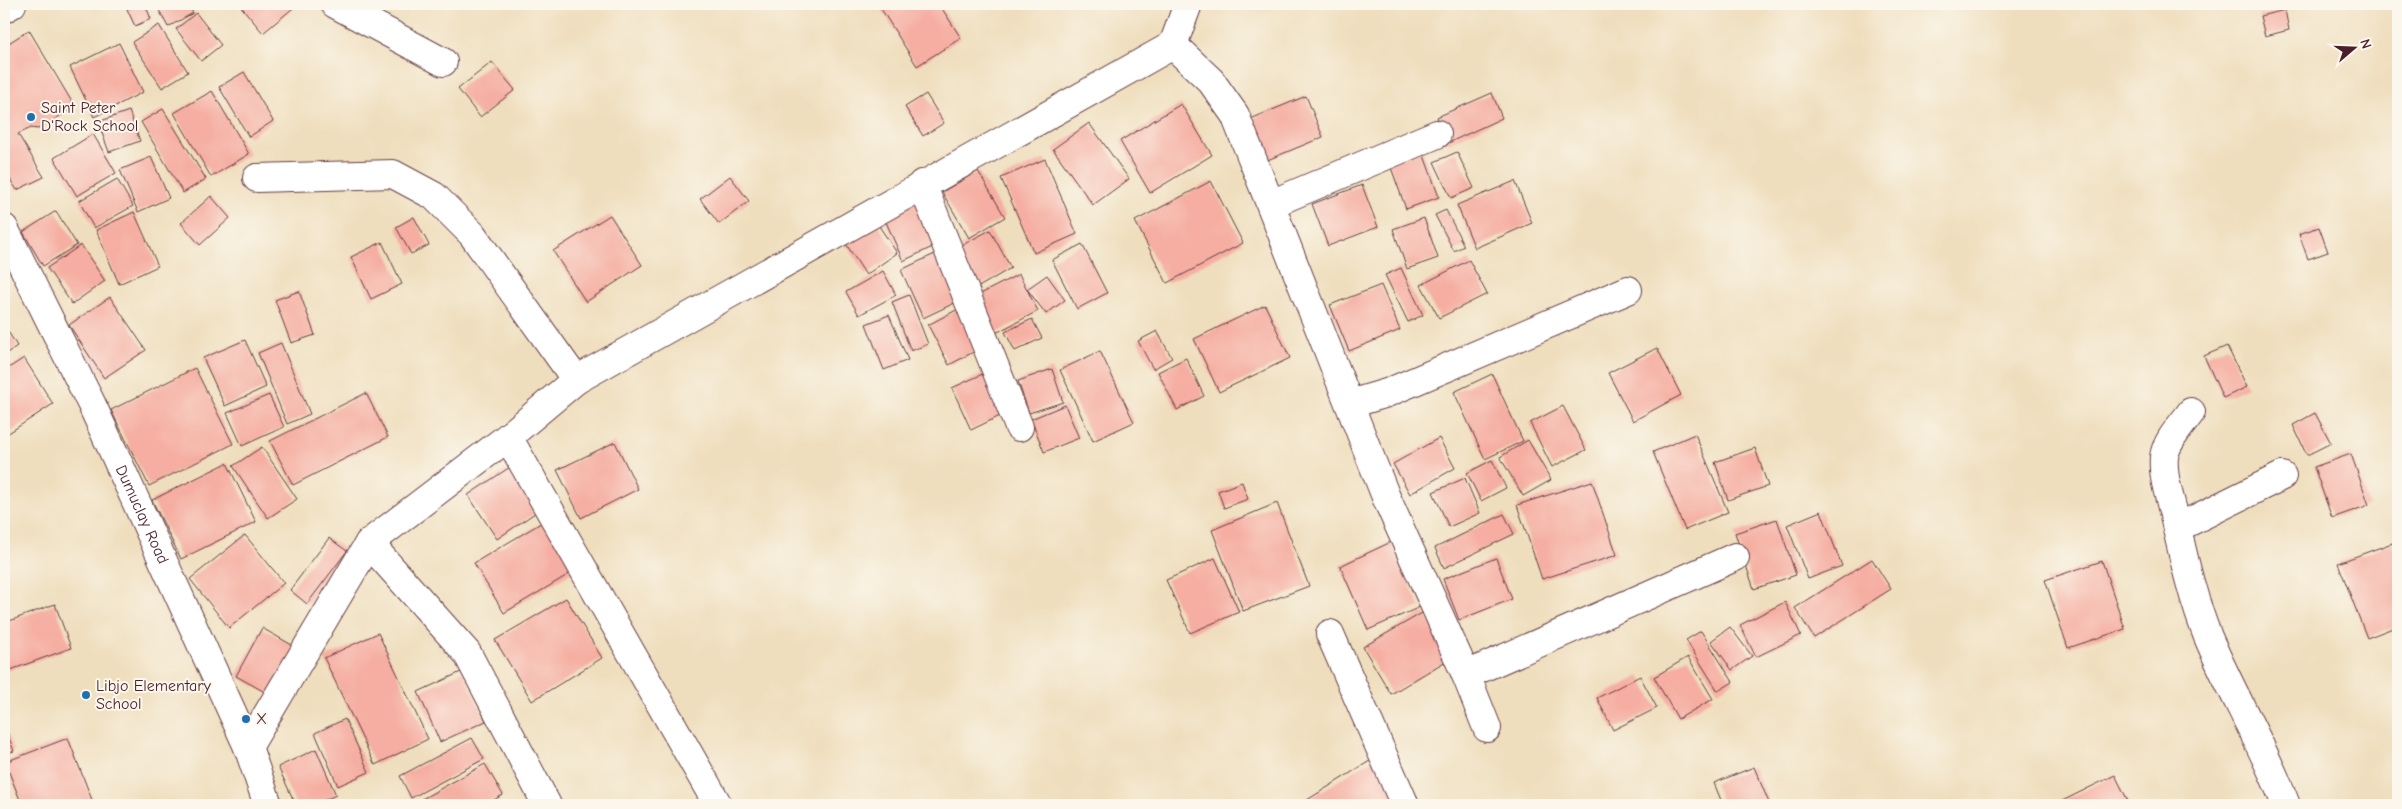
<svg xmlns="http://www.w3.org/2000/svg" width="2402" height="809" font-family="'Comic Neue',sans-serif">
<rect width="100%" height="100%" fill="#fbf7ec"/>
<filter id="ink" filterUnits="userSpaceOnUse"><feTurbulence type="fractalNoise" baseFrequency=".02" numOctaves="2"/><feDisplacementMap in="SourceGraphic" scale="10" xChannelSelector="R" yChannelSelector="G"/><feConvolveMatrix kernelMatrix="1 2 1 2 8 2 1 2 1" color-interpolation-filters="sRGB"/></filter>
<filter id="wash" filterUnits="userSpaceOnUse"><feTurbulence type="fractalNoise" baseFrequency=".0096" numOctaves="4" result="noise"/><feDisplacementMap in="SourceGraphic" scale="20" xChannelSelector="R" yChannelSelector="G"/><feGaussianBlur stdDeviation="1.12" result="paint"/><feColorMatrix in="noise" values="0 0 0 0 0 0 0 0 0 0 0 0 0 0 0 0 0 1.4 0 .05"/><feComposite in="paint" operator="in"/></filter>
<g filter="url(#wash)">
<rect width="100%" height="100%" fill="#efdebd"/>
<g id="blocks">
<!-- building -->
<g fill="#f5aea1">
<path d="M140,4h5l6,15 -16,7 -8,-17z"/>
<path d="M165,4h23l5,9 -25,14 -10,-19z"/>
<path d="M239,4h59l-35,29z"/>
<path d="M878,4h61l22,34 -44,28z"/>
<path d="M2285,10l4,20 -24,6 -5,-20z"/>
<path d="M196,13l25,32 -20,16 -25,-32z"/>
<path d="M159,25l29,47 -26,16 -30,-46z"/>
<path d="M29,30l46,77 -37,22 -7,-1 -13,6 26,43 -27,13 -13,-20v-124z"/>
<path d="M119,43l24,49 -49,25 -24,-50z"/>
<path d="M492,62l23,28 -35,27 -22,-28z"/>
<path d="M244,72l29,49 -24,16 -30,-50z"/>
<path d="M212,91l37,63 -38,23 -37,-64z"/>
<path d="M1492,93l10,25 -54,25 -11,-26z"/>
<path d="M926,94l18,29 -21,13 -18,-29z"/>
<path d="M1306,96l17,41 -58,24 -17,-41z"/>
<path d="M1181,104l31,51 -62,38 -30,-52z"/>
<path d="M163,109l43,70 -23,14 -42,-71z"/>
<path d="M129,111l11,30 -31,11 -11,-30z"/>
<path d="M1089,123l40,56 -36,26 -40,-56z"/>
<path d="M93,134l23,39 -39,23 -23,-38z"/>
<path d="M1422,150l17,47 -33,12 -17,-47z"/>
<path d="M1457,152l17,36 -23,10 -17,-36z"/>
<path d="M151,157l18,41 -31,14 -18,-42z"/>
<path d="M1045,159l32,75 -43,19 -33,-75z"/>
<path d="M978,171l27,46 -36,21 -27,-46z"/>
<path d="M730,176l19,25 -30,23 -19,-25z"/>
<path d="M117,179l16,27 -39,22 -15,-27z"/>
<path d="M1211,181l32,62 -76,40 -32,-62z"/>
<path d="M1515,181l17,42 -57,25 -18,-43z"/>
<path d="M1362,185l16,42 -50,19 -16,-42z"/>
<path d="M211,196l19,22 -30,27 -19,-22z"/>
<path d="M923,197l20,45 -40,19 -20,-46z"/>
<path d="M1446,210l18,36 -10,5 -19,-36z"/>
<path d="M56,211l21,34 -34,21 -20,-34z"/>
<path d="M134,212l24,54 -39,18 -23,-54z"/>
<path d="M610,215l32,50 -56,37 -33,-51z"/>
<path d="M414,217l15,28 -18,9 -15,-27z"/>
<path d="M1424,218l14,40 -31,11 -14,-40z"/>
<path d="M877,223l20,30 -31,22 -20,-31z"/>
<path d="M2319,227l9,25 -20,7 -9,-25z"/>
<path d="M990,230l21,38 -34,20 -22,-39z"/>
<path d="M382,242l20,42 -31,15 -20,-42z"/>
<path d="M1082,244l25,49 -30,16 -25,-49z"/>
<path d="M81,245l24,36 -33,23 -25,-36z"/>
<path d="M941,251l22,48 -40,19 -22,-48z"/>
<path d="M1469,260l18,34 -48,24 -18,-33z"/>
<path d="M1401,268l22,47 -15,7 -23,-47z"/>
<path d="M883,271l13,24 -37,20 -13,-23z"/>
<path d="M1019,274l19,37 -48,25 -19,-37z"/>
<path d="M1047,275l18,25 -19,14 -19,-25z"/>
<path d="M1381,285l19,45 -51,21 -19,-46z"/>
<path d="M299,291l16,44 -24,8 -16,-43z"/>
<path d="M909,295l19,49 -17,7 -19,-49z"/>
<path d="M110,297l36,53 -42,28 -35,-53z"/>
<path d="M1265,305l25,53 -71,34 -25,-53z"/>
<path d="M962,307l21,40 -34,18 -21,-40z"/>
<path d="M889,315l19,45 -24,10 -18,-46z"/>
<path d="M1032,319l10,19 -27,13 -10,-19z"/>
<path d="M4,325l13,21 -13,9z"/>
<path d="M1157,331l15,27 -19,11 -15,-28z"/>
<path d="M245,340l21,47 -41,19 -22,-48z"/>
<path d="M281,343l29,71 -23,10 -29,-71z"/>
<path d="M2227,346l20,41 -24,11 -19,-42z"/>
<path d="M1657,348l24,47 -48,26 -25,-48z"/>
<path d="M1100,351l34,71 -41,19 -33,-71z"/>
<path d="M24,358l29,46 -49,32v-65z"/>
<path d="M1186,358l18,38 -27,14 -19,-38z"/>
<path d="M195,368l38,76 -84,42 -38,-76z"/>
<path d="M1052,369l11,33 -34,11 -11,-32z"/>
<path d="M987,372l19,41 -35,17 -19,-42z"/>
<path d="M1492,374l31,67 -38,18 -31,-67z"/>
<path d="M366,393l22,44 -95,48 -23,-44z"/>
<path d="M269,395l15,32 -42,19 -15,-33z"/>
<path d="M1065,405l14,33 -35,14 -13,-33z"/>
<path d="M1563,406l23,44 -34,17 -22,-44z"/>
<path d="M2315,413l16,30 -24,12 -14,-30z"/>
<path d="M1695,434l33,78 -43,18 -32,-78z"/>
<path d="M1439,438l16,30 -45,26 -17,-30z"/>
<path d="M1528,440l23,40 -28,16 -23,-39z"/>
<path d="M615,442l23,47 -57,29 -24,-48z"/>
<path d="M262,447l35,52 -29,19 -35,-52z"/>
<path d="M1755,448l13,38 -40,14 -13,-38z"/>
<path d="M2351,454l18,51 -37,13 -18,-51z"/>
<path d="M1492,460l14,28 -25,13 -14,-28z"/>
<path d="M227,463l29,59 -75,37 -29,-59z"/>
<path d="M516,463l29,43 -48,33 -29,-44z"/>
<path d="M1465,478l15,35 -31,14 -16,-35z"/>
<path d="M1592,481l25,74 -75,24 -25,-74z"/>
<path d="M1242,482l6,17 -24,9 -6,-17z"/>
<path d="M1277,503l32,83 -66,25 -31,-81z"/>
<path d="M1821,511l21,55 -34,13 -21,-54z"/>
<path d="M1504,514l10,20 -70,34 -9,-20z"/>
<path d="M1777,519l19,56 -42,14 -19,-56z"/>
<path d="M546,520l30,50 -72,43 -30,-50z"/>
<path d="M245,535l39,48 -55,45 -39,-49z"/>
<path d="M329,538l18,13 -40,53 -17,-14z"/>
<path d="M1391,542l29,65 -52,23 -28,-64z"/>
<path d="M2392,543l6,15v68l-31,12 -29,-75z"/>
<path d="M1215,558l24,54 -49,21 -24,-53z"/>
<path d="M1496,558l16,41 -53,21 -16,-41z"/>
<path d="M1872,559l19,30 -77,49 -19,-30z"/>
<path d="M2102,561l23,68 -57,19 -23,-68z"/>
<path d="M566,598l36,60 -70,43 -37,-61z"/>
<path d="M1785,602l16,33 -45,22 -16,-32z"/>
<path d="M55,604l16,44 -66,24 -1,-49z"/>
<path d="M1424,612l27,46 -60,36 -28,-47z"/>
<path d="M1730,627l22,29 -20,14 -21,-29z"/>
<path d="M262,628l37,21 -27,47 -36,-20z"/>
<path d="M1701,631l32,51 -15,9 -32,-51z"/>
<path d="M378,633l50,106 -53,26 -51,-107z"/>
<path d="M1688,657l25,42 -35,20 -24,-42z"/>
<path d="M463,671l23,50 -46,21 -22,-50z"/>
<path d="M1640,676l17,32 -44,22 -16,-32z"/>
<path d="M345,719l24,53 -31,14 -23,-53z"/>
<path d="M4,725l10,26 -10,3z"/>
<path d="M68,738l26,67h-72l-17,-43z"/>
<path d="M472,738l12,21 -73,39 -11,-22z"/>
<path d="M316,749l20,46 -23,10h-17l-18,-38z"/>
<path d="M1373,759l28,46h-102z"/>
<path d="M485,764l18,31 -19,10h-59l-3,-6z"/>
<path d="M1754,767l16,38h-47l-9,-22z"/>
<path d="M2115,775l15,30h-76z"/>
</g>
</g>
</g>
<g filter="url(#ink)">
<use href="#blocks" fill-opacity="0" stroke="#633c41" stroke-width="1"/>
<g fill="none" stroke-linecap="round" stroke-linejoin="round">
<!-- minor casing -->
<g stroke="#633c41" stroke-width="30">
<g id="minor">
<path d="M335,4l108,58"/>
<path d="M1173,45l15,-41"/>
<path d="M257,178l136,-4 41,22 38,38 104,146"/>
<path d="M922,184l97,243"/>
<path d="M1271,204l166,-70"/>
<path id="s1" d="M4,228l88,177 156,342 20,58"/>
<path d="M1350,404l37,-11 241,-103"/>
<path d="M2191,412c-9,13 -25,29 -27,45 -2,21 7,43 11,63 9,39 18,80 33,117 24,57 56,110 78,168"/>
<path d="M508,437l210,368"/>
<path d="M2177,528l105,-52"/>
<path d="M369,543l139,-106 68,-57 597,-335 38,36 24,34 151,382 80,178 21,53"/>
<path d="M1330,634l75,171"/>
<path d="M1466,675l269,-118"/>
<path d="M248,747l121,-204 98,110 80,152"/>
</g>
</g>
<!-- major casing -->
<g stroke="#633c41" stroke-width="30">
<path id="major" d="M4,9l8,-5"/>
</g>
<!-- minor -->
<use href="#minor" stroke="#fff" stroke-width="28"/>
<!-- major -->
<use href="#major" stroke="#fff" stroke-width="28"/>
</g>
</g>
<!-- markers -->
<g fill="#1f6fb2" stroke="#fbf7ec" stroke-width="2">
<circle cx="31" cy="117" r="5"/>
<circle cx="86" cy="695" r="5"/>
<circle cx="246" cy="719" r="5"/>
</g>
<g text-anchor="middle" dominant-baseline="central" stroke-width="4" stroke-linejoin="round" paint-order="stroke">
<!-- poi labels -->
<g font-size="16" fill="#4a1f2b" stroke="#fbf7ec" text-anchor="start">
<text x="41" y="108">Saint Peter<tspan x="41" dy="18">D'Rock School</tspan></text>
<text x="96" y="686">Libjo Elementary<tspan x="96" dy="18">School</tspan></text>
<text x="256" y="719">X</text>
</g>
<!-- street labels -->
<g font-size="16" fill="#4a1f2b" stroke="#fbf7ec">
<text stroke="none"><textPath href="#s1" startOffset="318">Dumuclay Road</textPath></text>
</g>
</g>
<!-- margin -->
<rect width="2402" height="809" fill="none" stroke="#fbf7ec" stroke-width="20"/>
<!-- north arrow -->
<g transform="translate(2354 48) rotate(71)" stroke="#fbf7ec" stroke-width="4" paint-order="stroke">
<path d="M0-4L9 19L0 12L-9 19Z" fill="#4a1f2b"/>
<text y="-8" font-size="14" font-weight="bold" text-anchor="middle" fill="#4a1f2b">N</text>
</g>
</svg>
